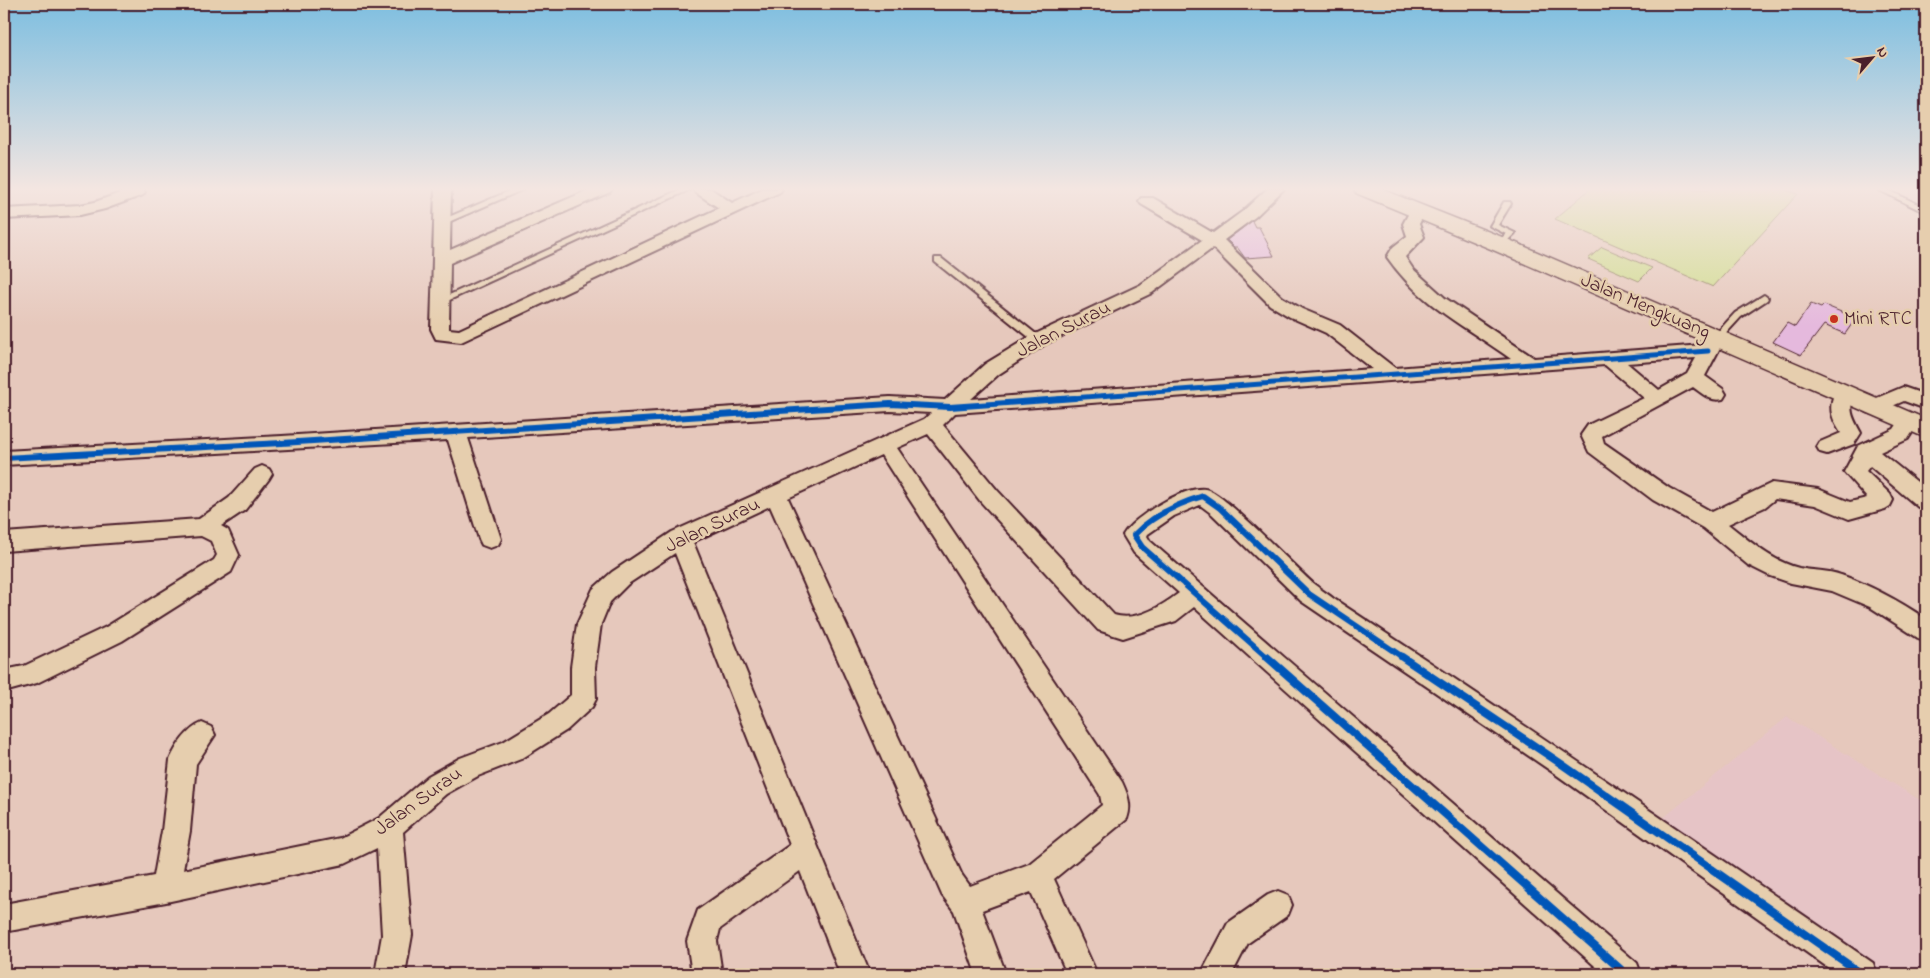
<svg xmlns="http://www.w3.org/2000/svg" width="1930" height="978" font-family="'Indie Flower',sans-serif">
<rect width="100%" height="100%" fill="#e6c8bc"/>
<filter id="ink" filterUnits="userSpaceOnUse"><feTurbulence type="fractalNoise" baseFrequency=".02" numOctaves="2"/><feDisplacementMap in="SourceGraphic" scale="10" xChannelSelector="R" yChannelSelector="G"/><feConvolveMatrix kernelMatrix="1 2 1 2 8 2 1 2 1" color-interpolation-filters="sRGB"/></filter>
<g filter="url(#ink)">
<!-- built -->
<path fill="#e6c4c6" d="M1787,717l139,87v170h-60l-209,-151z"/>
<!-- green -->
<g fill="#d1dd90" stroke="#8e7e5e">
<path d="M1590,189h193l15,5 -85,93 -158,-68z"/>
<path d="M1602,247l50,21 -13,13 -51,-22z"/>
</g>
<!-- building -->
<g fill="#e5b9dd" stroke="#4a1f2b">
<path d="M1252,221l3,6h4l15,29 -29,2 -8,-11h-3l-7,-7z"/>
<path d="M1811,304l10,4 3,-3 32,13 -11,16 -21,-9 -23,30 -28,-13 14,-19 8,4z"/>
</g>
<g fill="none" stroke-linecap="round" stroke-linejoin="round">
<!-- lane casing -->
<g stroke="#4a1f2b" stroke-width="4">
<g id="lane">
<path d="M514,189h10l-80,35h-6l-1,-2z"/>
<path d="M681,189h10l-248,114h-6l-1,-2z"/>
<path d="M1877,189h9l40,19v5z"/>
<path d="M1504,202h6l1,2 -13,21 17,8 -13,13h-3l-4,-2 11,-10 -16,-8z"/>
<path d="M935,258h6l100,80 1,2 -1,2h-6l-100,-80z"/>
<path d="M1764,295l4,3 -1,2 -26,17 -21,23h-6l-1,-2 1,-2 21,-23z"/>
</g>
</g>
<!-- street casing -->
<g stroke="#4a1f2b" stroke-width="4">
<g id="street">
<path d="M131,189h12l2,3 -2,3 -38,14 -25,6 -76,4v-10l76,-4 15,-3z"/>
<path d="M435,189h16l-1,61 141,-61h21l-2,3 -160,71 -1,66 10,1 260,-122 -24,-16 -2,-3h18l21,14 30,-14h20l-2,3 -319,150 -25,-3 -5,-10z"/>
<path d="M1267,189h17l-29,28 -31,23 58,57 20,12 38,16 55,43 116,-9c-47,-34 -89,-52 -124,-102l6,-10 14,-11 -4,-12 9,-17h12l2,3 -7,14 5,13 -19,20 8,12 32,29 89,60 169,-13 4,-7 7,-2 7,2 2,4 -18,34 18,13 3,5 -3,5c-13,3 -20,-5 -30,-12l-91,49 2,7 65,45 43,24 60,-29 46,6 32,13 17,-4 -23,-26 14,-26 36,-17 8,-12 7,-2 7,2 3,5 -11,17 -28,13 46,37v20l-8,-2 -48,-41 -4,5 24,23 3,6 -3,6 -5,3 -36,10 -34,-14 -40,-6 -10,8 -37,17c22,17 43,37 71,44 14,3 29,2 42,7 31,11 58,26 85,44v22l-8,-3 -48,-31 -38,-16 -41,-8 -23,-8 -20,-10 -45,-37 -50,-28 -64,-48 -8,-17 7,-10 56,-27 -39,-33 -650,48 -12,12 54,65 117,125c22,7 48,-9 65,-22l-45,-40 -11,-18c10,-18 61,-49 82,-46 18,2 91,80 110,96 6,5 13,9 19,14 181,119 360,241 539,364l4,11h-40l-283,-201 -253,-172 -89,-87 -12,-9 -26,11 -26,18 -1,2 3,5 487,422 4,11h-37l-410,-367 -18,14 -53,17 -25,-8 -117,-128 -53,-68 -31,14 225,334c6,13 10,24 5,37l-73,60 43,95h-30l-36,-82 -49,18 24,64h-30l-22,-63 -12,-16 -172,-389 -77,36 177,432h-30l-40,-103 -80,58 -3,12 5,33h-30l-5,-33 11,-31 92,-65 -115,-292 -47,31 -18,18 -9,22 -6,43 1,32 -4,8 -25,23 -46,29 -43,17 -32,18 -43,38 9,103 -7,39h-30l7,-39 -5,-87 -33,16 -178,38 -162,30v-28l150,-28 8,-45 8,-71c6,-14 17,-31 32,-37l9,4 4,8 -19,29 -6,67 -7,39 157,-32 39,-20 49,-42 32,-18 43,-16 46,-28 22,-19v-28l6,-43 16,-35 19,-17 60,-40 252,-113 7,-6 -41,-2 -422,27 33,101 -3,6 -8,3 -8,-3 -3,-6 -31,-99 -444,25v-14l278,-15 608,-39 55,3 40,-36 46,-28 109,-51 62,-45 -61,-36 -2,-3 2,-3h12l60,35 30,-22zM1213,248l57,57 20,12 36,16 46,36 -401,30 28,-25 46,-30 107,-51zM1696,358l-9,16 -28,16 -32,-27zM881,455l219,340 2,10 -73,59 -59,22 -8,-11 -174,-377z"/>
<path d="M1844,387l7,2 3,5c-6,17 -1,24 7,39l-7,11 -27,10 -7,-2 -3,-5 3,-5 21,-9c-10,-16 -14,-27 -4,-44z"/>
<path d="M1903,387l23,8v14l-22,-8 -30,13 -7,-2 -3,-5 3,-5z"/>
<path d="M262,466l7,3 3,5 -3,5 -24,31 -24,16 7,4 11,25 -8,17 -109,69 -85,42 -33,9v-22l20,-4 82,-39 108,-67 3,-5 -6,-14 -10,-5 -197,15v-18l195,-14 30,-21 26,-29z"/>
<path d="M1278,891l10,4 4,10 -4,10 -40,28 -16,31h-31l27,-51 40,-28z"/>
</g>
</g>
<!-- secondary casing -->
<g stroke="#4a1f2b" stroke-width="3">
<path id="secondary" d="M1353,189h28l126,50 419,180v19l-435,-189 -135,-56z"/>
</g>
<!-- lane -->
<use href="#lane" fill="#e6ceae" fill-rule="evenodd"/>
<!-- street -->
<use href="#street" fill="#e6ceae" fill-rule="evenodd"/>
<!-- secondary -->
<use href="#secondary" fill="#e6ceae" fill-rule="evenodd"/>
<!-- cycleway-far2 casing -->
<g stroke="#e6ceae" stroke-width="8">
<path id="cycleway-far2" d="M1058,399l650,-48"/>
</g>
<!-- cycleway-far1 casing -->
<g stroke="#e6ceae" stroke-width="9">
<g id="cycleway-far1">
<path d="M4,458l278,-15 608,-39 60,3 125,-9"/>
<path d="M1268,658l-126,-111 -8,-12c19,-20 43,-31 69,-39l17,12 89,86 95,64"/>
</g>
</g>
<!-- cycleway casing -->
<g stroke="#e6ceae" stroke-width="11">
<g id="cycleway">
<path d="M1267,657l359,317"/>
<path d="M1402,657l161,108 299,209"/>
</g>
</g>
<!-- cycleway-far2 -->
<use href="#cycleway-far2" stroke="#0057b8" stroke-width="5"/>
<!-- cycleway-far1 -->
<use href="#cycleway-far1" stroke="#0057b8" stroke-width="6"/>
<!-- cycleway -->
<use href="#cycleway" stroke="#0057b8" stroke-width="8"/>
</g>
</g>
<!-- sky -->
<linearGradient id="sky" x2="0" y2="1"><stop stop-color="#7dbee0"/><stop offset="0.58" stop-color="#f4e6e1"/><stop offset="1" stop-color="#f4e6e1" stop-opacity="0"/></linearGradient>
<rect width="1930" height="326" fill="url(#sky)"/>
<!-- markers -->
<circle fill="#c8321e" stroke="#e6ceae" stroke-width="2" cx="1834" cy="319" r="5"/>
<g text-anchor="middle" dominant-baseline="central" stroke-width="5" stroke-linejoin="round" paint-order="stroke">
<!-- street labels -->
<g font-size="20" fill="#4a1f2b" stroke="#e6ceae">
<text transform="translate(1645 307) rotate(23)">Jalan Mengkuang</text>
<text transform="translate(1064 330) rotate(-27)">Jalan Surau</text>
<text transform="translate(713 526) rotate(-26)">Jalan Surau</text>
<text transform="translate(419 802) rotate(-36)">Jalan Surau</text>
</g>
<!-- poi labels -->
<g font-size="20" fill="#4a1f2b" stroke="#e6ceae" text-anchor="start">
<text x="1844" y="319">Mini RTC</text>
</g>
</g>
<!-- margin -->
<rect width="1930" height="978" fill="none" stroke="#e6ceae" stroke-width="20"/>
<rect x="10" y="10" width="1910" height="958" fill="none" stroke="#4a1f2b" stroke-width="2" filter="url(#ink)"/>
<!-- north arrow -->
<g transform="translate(1872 58) rotate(62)" stroke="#e6ceae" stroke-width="4" paint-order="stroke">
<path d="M0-4L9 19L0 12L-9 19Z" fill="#4a1f2b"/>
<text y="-8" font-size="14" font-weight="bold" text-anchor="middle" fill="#4a1f2b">N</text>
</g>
</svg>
